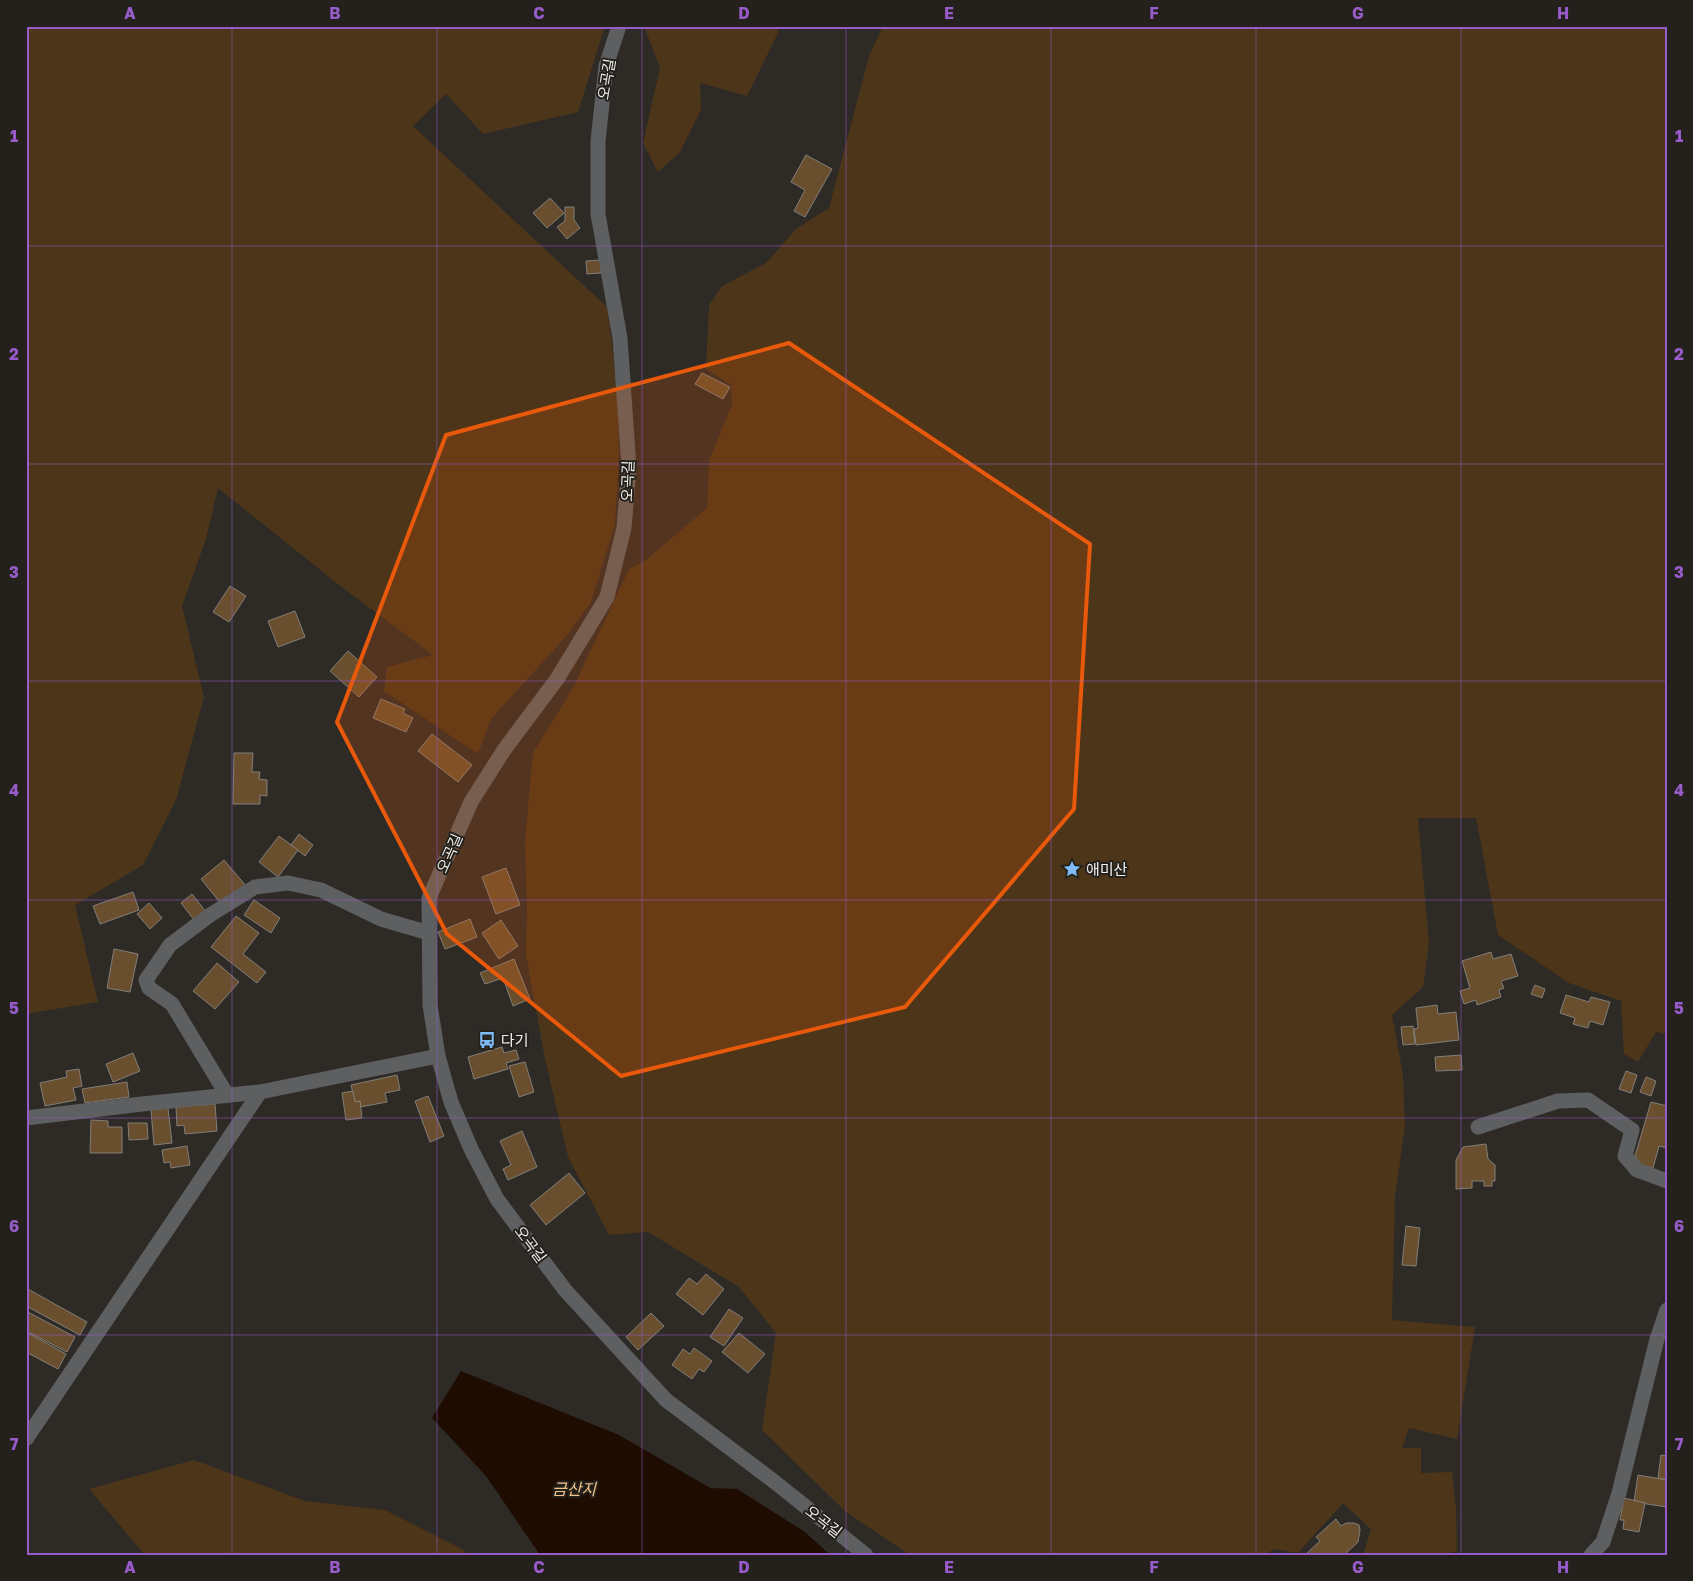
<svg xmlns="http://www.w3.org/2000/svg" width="1693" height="1581" font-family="'Golos Text','Noto Sans KR',sans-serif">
<rect width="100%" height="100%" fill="#2e2b27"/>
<!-- green -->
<g fill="#4c3519">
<path d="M26,26h579l-27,86 -95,22 -37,-40 -33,32 194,181 10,76 2,72 -4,69 -24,78 -21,30 -79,87 -13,35 -94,-63 3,-24 46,-12 -94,-70 -121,-97 -12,51 -24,67 22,91 -28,103 -33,65 -68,40 23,97 -72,12z"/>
<path d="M644,26h133l1,7 -31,63 -47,-13 1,27 -21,42 -22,20 -15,-29 17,-75z"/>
<path d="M883,26h784v367l-2,2 2,4v635l-11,-2 -18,30 -14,-8 -3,-53 -52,-18 -71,-48 -22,-117h-58l11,125 -6,44 -31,28 11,60 2,52 -10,70 -3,123 83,7 -18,112 -48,-11 -7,20h19v25l31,-1 4,36 1,43 -15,4h-79l8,-26 -28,-26 -45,50 -24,-4 -9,6h-355l-64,-43 -84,-82 14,-97 -37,-46 -91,-55 -39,3 -41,-78 -23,-98 -19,-104 1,-43 -2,-72 8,-87 41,-67 55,-117 17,-9 61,-52 2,-47 23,-57 -1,-19 -25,-16 3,-64 13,-19 44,-23 30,-34 33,-21 40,-152z"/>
<path d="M194,1460l111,41 80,9 77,39 6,6h-323l-56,-66z"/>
</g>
<!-- water -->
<path fill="#1e0c00" d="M461,1371l158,64 91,53 27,1 68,43 25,23h-290l-54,-79 -54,-58z"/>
<!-- building -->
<g fill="#6a4f2e" stroke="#827e79">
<path d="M806,155l26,14 -27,48 -11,-6 11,-21 -14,-8z"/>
<path d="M550,198l14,15 -17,15 -14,-15z"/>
<path d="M565,207h9v13l6,8 -13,11 -10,-12 8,-6z"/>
<path d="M600,260l1,13 -14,1 -1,-13z"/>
<path d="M702,373l28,14 -7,12 -28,-15z"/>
<path d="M230,586l16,10 -17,26 -16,-10z"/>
<path d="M295,611l10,26 -27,10 -10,-26z"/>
<path d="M348,651l29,26 -18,20 -29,-26z"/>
<path d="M381,699l24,10 -2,4 10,5 -7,14 -33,-14z"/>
<path d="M432,734l40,31 -14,17 -40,-31z"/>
<path d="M234,753h19l-1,19h8l-1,7 8,1v16l-7,-1v9h-27z"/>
<path d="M299,834l14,11 -8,11 -14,-11z"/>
<path d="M279,836l19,14 -20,27 -19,-15z"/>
<path d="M224,860l22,26 -24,19 -21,-26z"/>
<path d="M506,868l14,37 -24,9 -14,-37z"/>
<path d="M133,892l6,18 -39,14 -7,-18z"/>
<path d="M192,894l14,18 -11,9 -14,-18z"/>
<path d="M254,900l26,18 -9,15 -27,-18z"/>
<path d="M149,903l13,15 -12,11 -13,-15z"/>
<path d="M236,916l23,17 -16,21 23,18 -9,11 -46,-36z"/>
<path d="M470,919l7,18 -32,12 -7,-17z"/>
<path d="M501,920l17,26 -19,13 -17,-26z"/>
<path d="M114,949l24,5 -8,38 -23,-4z"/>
<path d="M1491,952l2,7 18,-5 7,22 -17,5 3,7 -5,2 2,7 -24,8 -1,-5 -12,4 -4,-13 10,-3 -8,-27z"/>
<path d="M514,959l16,40 -17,7 -10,-28 -18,6 -5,-11z"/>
<path d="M217,963l22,19 -24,27 -22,-18z"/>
<path d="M1535,985l10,4 -3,9 -11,-4z"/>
<path d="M1566,995l23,7 2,-5 19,5 -7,23 -13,-4 -2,7 -15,-4 2,-6 -15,-5z"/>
<path d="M1437,1005l1,9 18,-2 3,28 -43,5 -2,-16 4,-1 -2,-20z"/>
<path d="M1413,1026l2,18 -12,1 -2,-18z"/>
<path d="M502,1047l2,6 12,-3 3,9 -13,4 2,6 -34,10 -6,-22z"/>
<path d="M133,1053l7,18 -27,11 -7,-18z"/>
<path d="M1461,1055l1,15 -26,1 -1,-14z"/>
<path d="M525,1062l9,30 -15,5 -10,-31z"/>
<path d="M79,1069l3,17 -9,2 3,12 -31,6 -5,-23 27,-6 -1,-6z"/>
<path d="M1626,1071l11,4 -6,18 -12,-4z"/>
<path d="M397,1075l3,15 -15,3 2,9 -27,5v-6l-5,1 -4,-17z"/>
<path d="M1646,1077l10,4 -5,15 -11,-4z"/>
<path d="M127,1082l2,15 -44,6 -3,-14z"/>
<path d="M353,1091l2,11 5,-1 2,17 -16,2 -4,-27z"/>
<path d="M428,1096l16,40 -14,6 -15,-41z"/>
<path d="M1651,1102l16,4v42l-8,-2 -6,22 -12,-3 -6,-9z"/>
<path d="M215,1104l2,27 -32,3 -1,-9 -7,1 -1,-19z"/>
<path d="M168,1108l4,35 -18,2 -3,-35z"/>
<path d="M91,1120l17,1v6h14v26h-32z"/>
<path d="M128,1123h19l1,16 -19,1z"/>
<path d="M522,1131l15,36 -29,13 -5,-11 8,-4 -11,-24z"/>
<path d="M1486,1144l2,15 7,6v16h-3v5h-8v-5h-12v7l-16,1v-29l7,-13z"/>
<path d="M187,1146l3,19 -19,3 -1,-6 -6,1 -2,-13z"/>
<path d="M569,1173l16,20 -39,32 -16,-20z"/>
<path d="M1406,1226l14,2 -4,38 -14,-1z"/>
<path d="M706,1274l18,15 -21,26 -27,-21 13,-16 8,6z"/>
<path d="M26,1288l61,34 -7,13 -54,-29z"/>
<path d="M729,1309l14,9 -19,28 -14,-9z"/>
<path d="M26,1311l49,26 -8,15 -41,-21z"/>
<path d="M651,1313l13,13 -26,24 -12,-13z"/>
<path d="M26,1332l40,22 -8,15 -32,-17z"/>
<path d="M739,1333l26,21 -17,19 -26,-21z"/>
<path d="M694,1348l18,13 -8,11 -5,-3 -7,10 -20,-14 11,-16 7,5z"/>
<path d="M1661,1455l6,1v24l-9,-2z"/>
<path d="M1638,1475l29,5v27l-33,-5z"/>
<path d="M1624,1498l21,5 -6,29 -16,-3 1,-9h-4z"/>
<path d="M1336,1519l5,7 5,-3h8l5,2 1,5 -2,12 -14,13h-39l15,-14 -4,-4z"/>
</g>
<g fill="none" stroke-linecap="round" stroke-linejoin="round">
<!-- minor -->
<g stroke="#5d5f60" stroke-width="15">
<path d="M619,26l-13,40 -8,75v73l22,124 9,130 -5,60 -17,69 -50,82 -53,71 -33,52 -42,96 1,107 8,51 13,46 20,47 26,50 68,91 101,110 110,83 90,72"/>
<path d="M227,1095l-55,-91 -23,-16 -3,-8 24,-35 40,-30 45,-28 33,-4 33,7 60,29 48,14"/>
<path d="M26,1118l116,-14 118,-12 178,-36"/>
<path d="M1478,1127l80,-26 30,-1 44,30 -7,26 12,14 30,11"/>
<path d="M26,1439l234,-347"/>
<path d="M1591,1555l12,-13 16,-49 38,-154 10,-29"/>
</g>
</g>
<!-- marked area -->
<path fill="#e8590c" fill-opacity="0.2" stroke="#e8590c" stroke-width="4" stroke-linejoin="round" d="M789,343l301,201 -16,265 -169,198 -284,69 -174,-142 -110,-212 109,-287z"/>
<!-- grid -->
<path fill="none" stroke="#985cca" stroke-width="1" stroke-opacity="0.55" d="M232,26v1529M437,26v1529M642,26v1529M846,26v1529M1051,26v1529M1256,26v1529M1461,26v1529M26,246h1641M26,464h1641M26,681h1641M26,900h1641M26,1118h1641M26,1335h1641"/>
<!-- icons -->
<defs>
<g id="sight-bare" transform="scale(1.35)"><path d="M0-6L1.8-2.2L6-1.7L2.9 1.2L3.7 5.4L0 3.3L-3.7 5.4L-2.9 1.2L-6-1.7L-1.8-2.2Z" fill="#7ebdf9" stroke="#24211d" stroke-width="2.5" paint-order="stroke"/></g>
<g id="bus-bare" transform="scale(1.35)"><path d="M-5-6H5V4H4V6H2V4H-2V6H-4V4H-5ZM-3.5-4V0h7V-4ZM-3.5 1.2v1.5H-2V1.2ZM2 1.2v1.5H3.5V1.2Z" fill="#7ebdf9" stroke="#24211d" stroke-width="2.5" paint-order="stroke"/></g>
</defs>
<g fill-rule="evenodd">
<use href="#sight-bare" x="1072" y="869"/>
<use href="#bus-bare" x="487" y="1040"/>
</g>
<g text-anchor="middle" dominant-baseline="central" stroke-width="4" stroke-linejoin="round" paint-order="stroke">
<!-- street labels -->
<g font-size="15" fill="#f0eeeb" stroke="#24211d">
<text transform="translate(606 79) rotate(-80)">오곡길</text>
<text transform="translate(627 481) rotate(-88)">오곡길</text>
<text transform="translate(449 853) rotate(-66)">오곡길</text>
<text transform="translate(531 1244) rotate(53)">오곡길</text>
<text transform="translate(824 1521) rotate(38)">오곡길</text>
</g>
<!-- poi labels -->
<g font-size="15" fill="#f0eeeb" stroke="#24211d" text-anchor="start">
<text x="1086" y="869">애미산</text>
<text x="501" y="1040">다기</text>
</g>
<!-- water labels -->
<g font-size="16" font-style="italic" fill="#f1c28a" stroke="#24211d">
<text x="574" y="1489">금산지</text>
</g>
</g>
<!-- border -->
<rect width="1693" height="1581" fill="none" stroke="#24211d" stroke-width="55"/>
<rect x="28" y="28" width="1638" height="1526" fill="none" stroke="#985cca" stroke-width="2"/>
<g font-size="16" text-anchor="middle" font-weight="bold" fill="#985cca">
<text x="130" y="19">A</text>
<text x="335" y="19">B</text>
<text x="539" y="19">C</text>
<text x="744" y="19">D</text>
<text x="949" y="19">E</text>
<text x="1154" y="19">F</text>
<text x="1358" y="19">G</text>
<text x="1563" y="19">H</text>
<text x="14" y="142">1</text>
<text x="1679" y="142">1</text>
<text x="14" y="360">2</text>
<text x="1679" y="360">2</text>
<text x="14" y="578">3</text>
<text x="1679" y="578">3</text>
<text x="14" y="796">4</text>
<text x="1679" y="796">4</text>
<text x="14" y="1014">5</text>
<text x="1679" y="1014">5</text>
<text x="14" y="1232">6</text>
<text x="1679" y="1232">6</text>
<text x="14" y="1450">7</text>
<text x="1679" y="1450">7</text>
<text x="130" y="1573">A</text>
<text x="335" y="1573">B</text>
<text x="539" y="1573">C</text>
<text x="744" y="1573">D</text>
<text x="949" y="1573">E</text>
<text x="1154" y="1573">F</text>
<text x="1358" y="1573">G</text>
<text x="1563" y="1573">H</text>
</g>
</svg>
